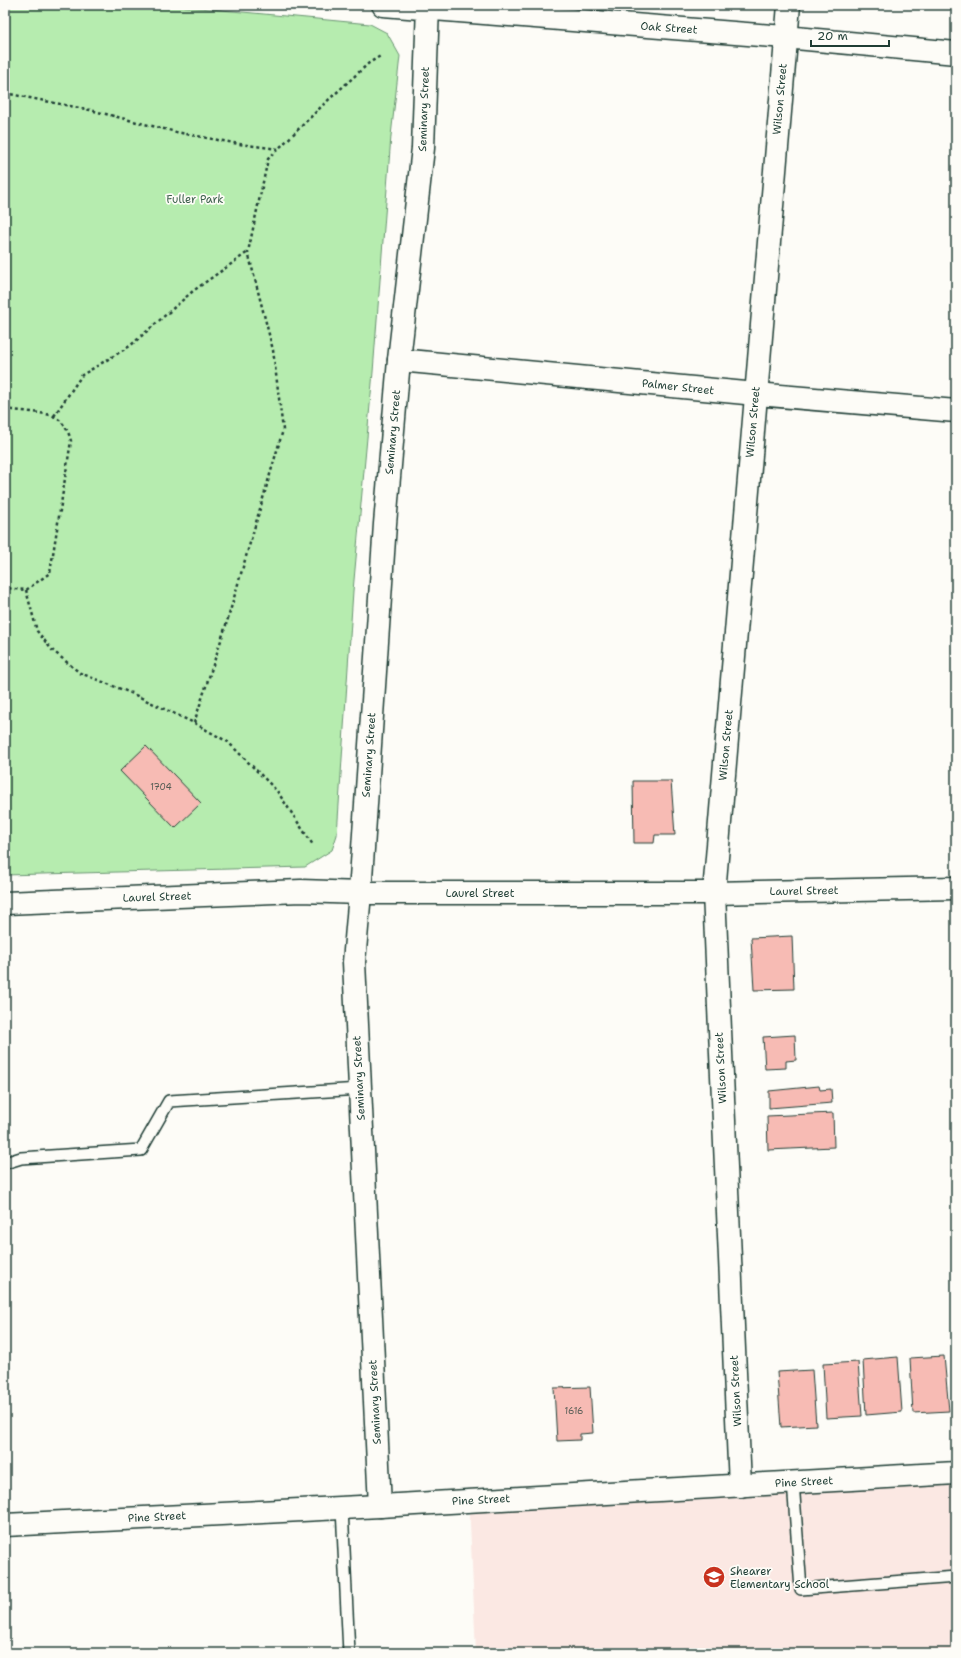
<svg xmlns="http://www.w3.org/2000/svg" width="961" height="1658" font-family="'Shantell Sans',sans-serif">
<rect width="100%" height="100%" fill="#fdfcf7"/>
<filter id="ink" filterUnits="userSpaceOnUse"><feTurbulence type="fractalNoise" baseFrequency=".025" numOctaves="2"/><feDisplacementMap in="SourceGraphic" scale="8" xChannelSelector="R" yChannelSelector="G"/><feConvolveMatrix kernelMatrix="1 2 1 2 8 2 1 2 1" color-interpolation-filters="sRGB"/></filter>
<g filter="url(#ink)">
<!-- built -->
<path fill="#fbe8e3" d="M956,1473v180h-480l-7,-152z"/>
<!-- green -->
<path fill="#b6ecaf" stroke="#6a9472" d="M5,5h163l202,19 17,9 13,23 -9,80 -18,236 -20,219 -16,244 -5,15 -27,17 -300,8z"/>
<!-- building -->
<g fill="#f7bbb4" stroke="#1f3d34">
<path d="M146,746l55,57 -26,25 -55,-57z"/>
<path d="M633,781h38l4,54h-20l-1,8h-20z"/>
<path d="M792,936l2,53 -40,1 -3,-52z"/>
<path d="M795,1035l1,25 -10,1v7l-21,1 -2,-32z"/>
<path d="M819,1086l1,4 11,-1 1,14 -63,5v-17z"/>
<path d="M833,1113l1,34 -66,3 -1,-34z"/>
<path d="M944,1356l5,55 -36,2 -3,-55z"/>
<path d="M898,1357l4,55 -36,3 -3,-55z"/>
<path d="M858,1362l4,54 -36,2 -3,-54z"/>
<path d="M812,1370l4,55 -35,2 -4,-55z"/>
<path d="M590,1387l3,46 -13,1v6l-23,1 -3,-53z"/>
</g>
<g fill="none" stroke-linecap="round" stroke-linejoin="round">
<!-- service casing -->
<g stroke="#1f3d34" stroke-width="14">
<g id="service">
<path d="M5,1163l16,-5 120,-8 28,-49 191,-12"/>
<path d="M793,1482l8,107 155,-12"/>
<path d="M342,1508l7,145"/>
</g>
</g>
<!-- minor casing -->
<g stroke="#1f3d34" stroke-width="25">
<g id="minor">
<path d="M383,5l402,32 171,16"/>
<path d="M399,360l357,34 200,17"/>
<path d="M5,903l296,-12 59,2h354l242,-5"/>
<path d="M740,1486l-26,-593 75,-888"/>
<path d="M380,1506l-26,-544 6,-69 25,-369 14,-164 24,-212 5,-143"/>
<path d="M5,1525l375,-19 576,-33"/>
</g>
</g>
<!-- path -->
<g stroke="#1f3d34" stroke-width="2.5" stroke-dasharray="3 3" stroke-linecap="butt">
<path d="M5,93l85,17 86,22 63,12 40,5"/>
<path d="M5,105l3,-12"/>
<path d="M5,409c12,2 38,3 48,7 10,4 16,16 18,25l-21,132 -24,17 -21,-2"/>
<path d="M54,416l28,-41 48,-29 63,-55 55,-39"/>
<path d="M26,590l11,41 15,19 28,23 51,20 63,30 34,19 49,49 36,54"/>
<path d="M194,723l32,-98 57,-195 -10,-80 -25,-98 20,-93 56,-55 45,-41 13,-8"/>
</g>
<!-- service -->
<use href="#service" stroke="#fdfcf7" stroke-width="11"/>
<!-- minor -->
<use href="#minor" stroke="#fdfcf7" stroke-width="22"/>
</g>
</g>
<!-- icons -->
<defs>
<g id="school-disc" transform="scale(1.15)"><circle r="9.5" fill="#c8321e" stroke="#fdfcf7"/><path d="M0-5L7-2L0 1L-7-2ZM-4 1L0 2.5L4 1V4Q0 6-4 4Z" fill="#fff"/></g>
</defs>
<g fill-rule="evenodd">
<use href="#school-disc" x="714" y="1577"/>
</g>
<g text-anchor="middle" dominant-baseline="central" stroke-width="3.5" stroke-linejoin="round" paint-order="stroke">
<!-- number labels -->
<g font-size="9" fill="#555c54">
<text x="161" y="787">1704</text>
<text x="574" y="1411">1616</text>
</g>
<!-- street labels -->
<g font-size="11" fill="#1f3d34" stroke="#fdfcf7">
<text transform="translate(669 28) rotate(4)">Oak Street</text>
<text transform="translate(780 99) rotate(-85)">Wilson Street</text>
<text transform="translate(424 109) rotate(-88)">Seminary Street</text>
<text transform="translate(678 387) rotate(6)">Palmer Street</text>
<text transform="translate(753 422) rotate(-85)">Wilson Street</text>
<text transform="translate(393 432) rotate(-85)">Seminary Street</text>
<text transform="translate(726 745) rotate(-85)">Wilson Street</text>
<text transform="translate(369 755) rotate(-86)">Seminary Street</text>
<text transform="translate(804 891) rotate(-1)">Laurel Street</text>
<text x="480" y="893">Laurel Street</text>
<text transform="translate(157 897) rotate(-2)">Laurel Street</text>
<text transform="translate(721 1068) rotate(-93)">Wilson Street</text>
<text transform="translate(359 1078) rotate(-93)">Seminary Street</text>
<text transform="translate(736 1391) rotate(-93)">Wilson Street</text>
<text transform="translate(375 1402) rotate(-93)">Seminary Street</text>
<text transform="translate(804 1482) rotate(-3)">Pine Street</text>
<text transform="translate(481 1500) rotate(-3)">Pine Street</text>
<text transform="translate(157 1517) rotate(-3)">Pine Street</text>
</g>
<!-- park labels -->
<g font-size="11" fill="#3d604d" stroke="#fdfcf7">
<text x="195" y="199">Fuller Park</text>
</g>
<!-- poi labels -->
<g font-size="11" fill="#1f3d34" stroke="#fdfcf7" text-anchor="start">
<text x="730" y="1571">Shearer<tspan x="730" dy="13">Elementary School</tspan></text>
</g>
</g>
<!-- margin -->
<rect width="961" height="1658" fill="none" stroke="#fdfcf7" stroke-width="20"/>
<rect x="10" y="10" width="941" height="1638" fill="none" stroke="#1f3d34" stroke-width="1.5" filter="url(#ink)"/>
<!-- scale -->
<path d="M811 40v6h78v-6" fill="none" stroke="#1f3d34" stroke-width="2"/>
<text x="817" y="40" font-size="12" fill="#1f3d34" stroke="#fdfcf7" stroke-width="3" paint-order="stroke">20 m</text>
</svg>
